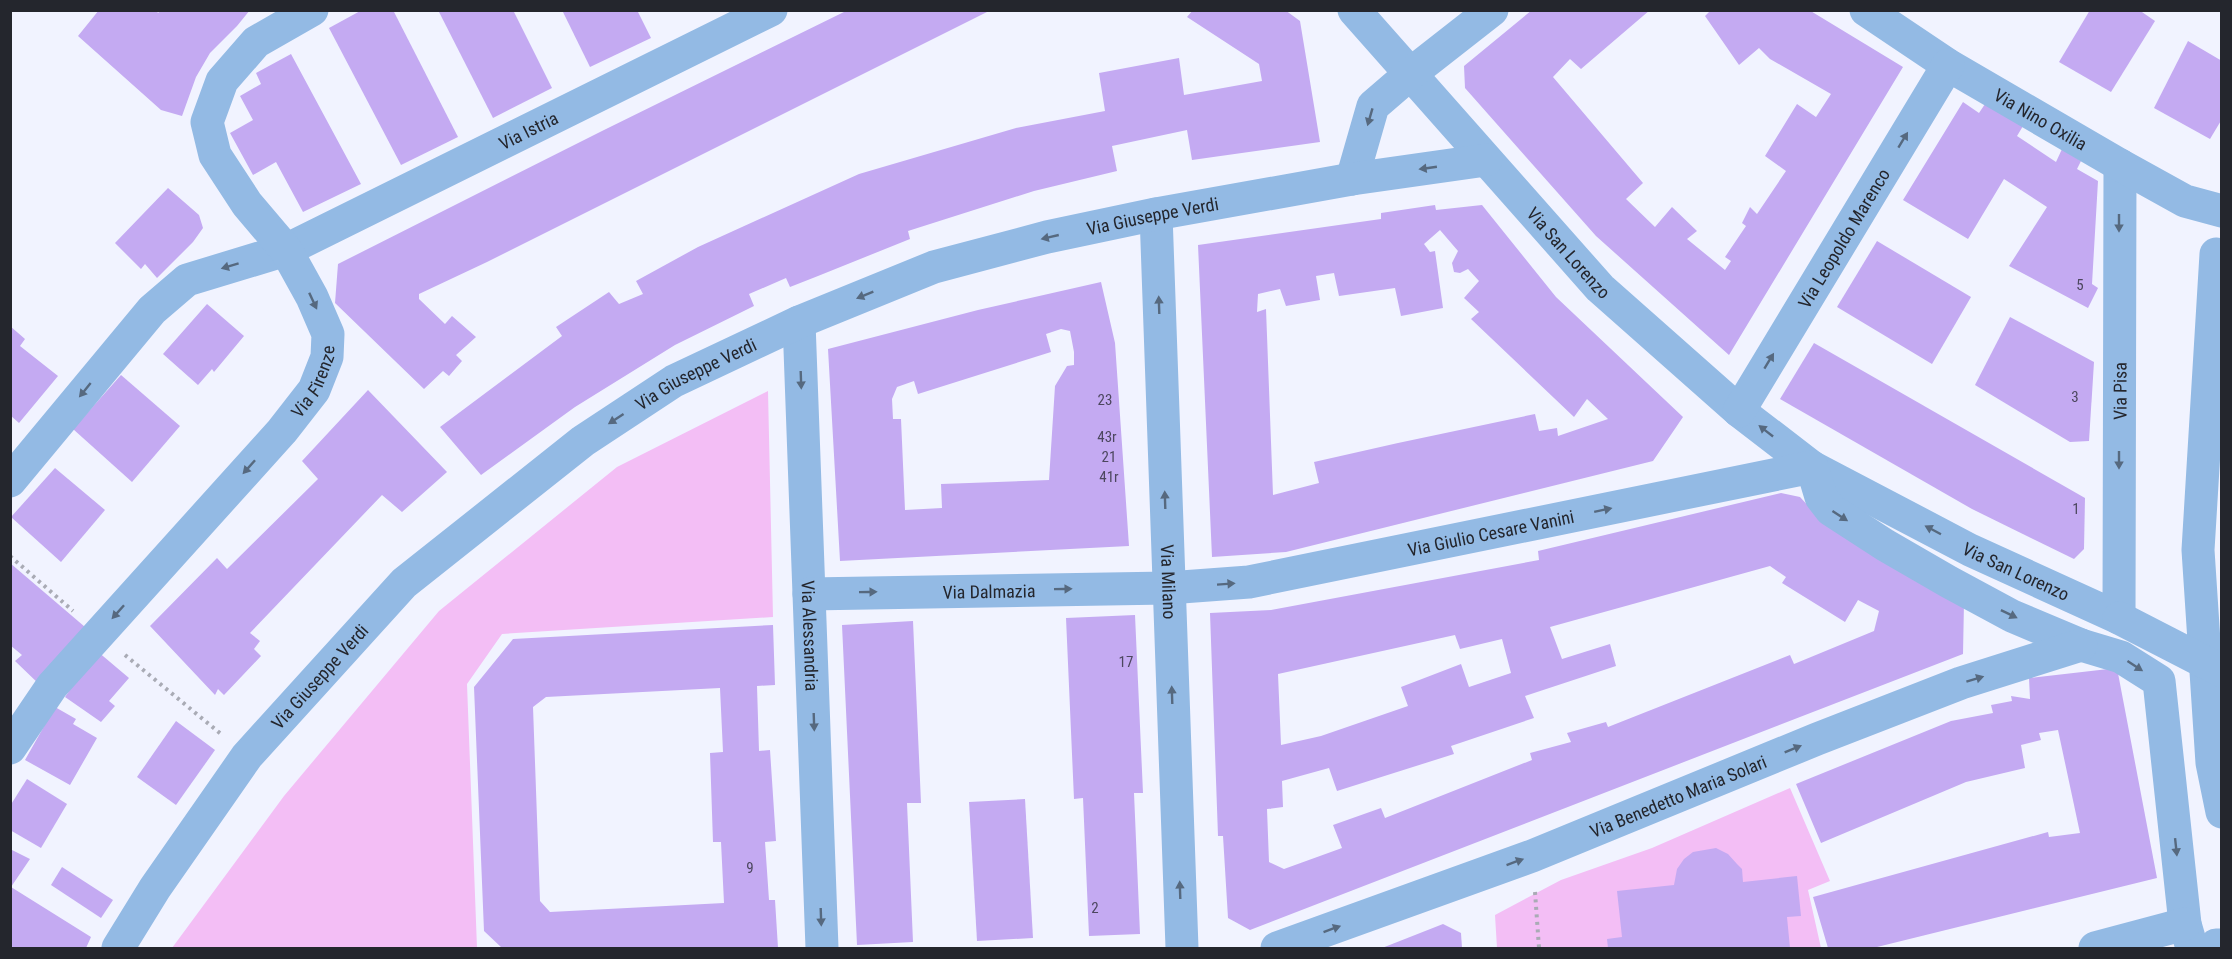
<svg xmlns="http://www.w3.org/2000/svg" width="2232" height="959" font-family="'Roboto Condensed',sans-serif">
<rect width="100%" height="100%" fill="#f1f3ff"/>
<!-- green -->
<g fill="#f3bef5">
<path d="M768,391l5,226 -271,17 -35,50 10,264h-305l112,-152 155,-185 178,-144z"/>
<path d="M1790,788l40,93 -22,9 13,58h-324l-2,-33 66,-35 91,-32z"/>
</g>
<!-- building -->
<g fill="#c4aaf2" fill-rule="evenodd">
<path d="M99,10h57l2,3 3,-3h89l-13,16 -27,27 -14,24 -14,39 -21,-6 -83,-74z"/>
<path d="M362,10h31l65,127 -57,28 -72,-137z"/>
<path d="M438,10h75l39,78 -59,30z"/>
<path d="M562,10h75l14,28 -61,29z"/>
<path d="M848,10h143l-504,252 -68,32v5l26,25 7,-8 24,21 -20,18 6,6 -13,15 -6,-5 -19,18 -89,-86 3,-39 266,-134z"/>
<path d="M1193,10h92l15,11 20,121 -128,18 -5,-30 -75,16 5,25 -83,20 -126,40 2,8 -92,37 -28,11 -4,-9 -37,16 5,12 -79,39 -100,62 -94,68 -41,-48 122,-91 -6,-9 53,-35 10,12 24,-10 -7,-13 62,-34 161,-73 157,-46 89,-17 -6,-38 80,-15 5,37 78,-14 -3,-17 -72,-47z"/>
<path d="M1532,10h118l-69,59 -11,-10 -17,18 90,106 -17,16 29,28 17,-20 25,24 -10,8 38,31 6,-9 -6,-4 21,-31 -4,-3 8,-16 7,7 29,-43 -21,-15 32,-52 19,13 15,-23 -61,-35 -11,-11 -20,17 -34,-49 6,-6h98l94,57 -174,288 -133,-119 -131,-148 -1,-22z"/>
<path d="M2090,10h49l16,11 -44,71 -52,-30z"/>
<path d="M2188,41l34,20v58l-12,20 -56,-31z"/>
<path d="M291,54l70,130 -58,28 -27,-50 -23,13 -23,-42 23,-13 -13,-24 21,-12 -5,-11z"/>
<path d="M1963,102l16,11 6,-9 38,22 -6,10 39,26 6,-13 19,12 -4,8 21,12 -6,103 6,4 -10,20 -79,-42 38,-59 -43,-28 -36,60 -65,-39z"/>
<path d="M168,188l31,27 4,13 -10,14 -36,36 -12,-14 -4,5 -26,-26z"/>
<path d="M1435,205l1,5 46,-5 74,92 127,120 -30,44 -367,91 -74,5 -14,-312 183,-26v-6zM1440,230l18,21 -6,12 2,9 6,1 8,-4 11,12 -15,17 15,14 -8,7 103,98 13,-18 21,20 -50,17 -1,-8 -18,3 -4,-17 -137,29 -84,19 5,21 -46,12 -7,-186 -9,3 1,-18 22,-5 6,17 34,-6 -4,-24 18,-3 5,23 56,-8 6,28 42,-8 -8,-57 -5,1 -6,-8z"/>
<path d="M1877,241l94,56 -39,67 -95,-57z"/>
<path d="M1101,282l14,61 14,203 -289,15 -12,-212 150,-39zM1061,329l9,2 4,21v13l-7,1 -12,20 -6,94 -108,4 1,24 -37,2 -4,-91h-8l-1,-20 5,-12 17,-6 4,13 133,-42 -5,-18z"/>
<path d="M207,304l37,32 -30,36 -2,-3 -14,16 -35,-31z"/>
<path d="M2010,317l84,45 -5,79 -19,1 -95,-57z"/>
<path d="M10,326l15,13 -5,7 38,30 -39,47 -9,-8z"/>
<path d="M1814,343l271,155 -1,51 -10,10 -102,-50 -192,-110z"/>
<path d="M121,375l59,51 -48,56 -59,-53z"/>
<path d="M368,390l79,82 -45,40 -20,-17 -132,138 10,8 -6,8 7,7 -37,39 -6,-6 -3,6 -65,-69 67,-68 10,11 91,-90 -16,-18z"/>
<path d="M55,468l50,42 -44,52 -50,-45z"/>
<path d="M1781,493l19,4 25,27 139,78 -1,52 -713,276 -22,-12 -5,-82h-5l-8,-223 61,-3 268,-50 -1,-9zM1770,566l16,11 -4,6 63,39 13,-22 21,11 -5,20 -80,33 -4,-9 -182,72 -2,-5 -39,11 4,9 -41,11 2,7 -147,58 -4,-10 -48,17 9,23 -58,21 -15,-7 -2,-53 16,-2 -1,-26 47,-13 8,23 117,-37 -3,-8 83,-28 -9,-22 91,-30 -6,-22 -48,15 -12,-32zM1455,635l5,14 42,-10 9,34 -42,14 -8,-23 -60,23 7,19 -87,30 -40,9 -3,-71z"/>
<path d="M10,563l75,64 -45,58 -25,-24 7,-6 -12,-10z"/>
<path d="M1135,615l8,178h-9l6,141 -51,2 -6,-138 -9,1 -8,-181z"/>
<path d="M913,621l8,182h-14l6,139 -56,3 -15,-320z"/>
<path d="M773,625l2,60 -18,1 2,65 11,-1 6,91 -11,1 4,58h6l3,48h-276l-18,-17 -10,-244 39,-48zM720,688l3,64 -13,1 3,89h8l3,61 -174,9 -10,-11 -7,-194 13,-10z"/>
<path d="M97,651l32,27 -20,23 6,5 -14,16 -36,-25z"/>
<path d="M2117,668l40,210 -284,70h-45l-15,-51 235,-65 1,5 31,-4 -22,-103 -19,3 2,7 -20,5 4,23 -59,14 -145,61 -25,-59 155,-63 42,-8 -2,-8 21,-4 -1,-5 19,3 -1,-21z"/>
<path d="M55,707l21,12 -3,5 24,14 -27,47 -45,-25z"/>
<path d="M176,721l39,29 -39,55 -39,-28z"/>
<path d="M27,779l40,25 -26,44 -31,-18v-24z"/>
<path d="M1025,799l8,139 -56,3 -8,-139z"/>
<path d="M1716,848l12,6 9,10 5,5 1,13 54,-6 4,40 -14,1 3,31h-182l-1,-9 15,-2 -5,-46 57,-6 3,-16 7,-10 9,-7z"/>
<path d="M10,849l20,10 -19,28 80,50 -5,11h-71l-5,-2z"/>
<path d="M62,867l51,33 -12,18 -50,-33z"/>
<path d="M1443,924l18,9 1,15h-80z"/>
</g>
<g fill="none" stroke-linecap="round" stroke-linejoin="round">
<!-- path -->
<g stroke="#a9abb5" stroke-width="4" stroke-dasharray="3 4.5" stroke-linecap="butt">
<path d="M10,556l63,55"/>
<path d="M125,655l96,79"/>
<path d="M1535,892l4,56"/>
</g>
<!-- minor -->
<g stroke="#93bae4" stroke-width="33">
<path id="s1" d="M1354,10l246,278 139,123 73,56 158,83 149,68 1,-453"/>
<path id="s2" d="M1866,10l82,55 172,100 65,36 37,10"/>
<path d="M1352,179l21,-73 36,-31 83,-65"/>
<path id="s3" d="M1156,214l26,734"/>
<path d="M2216,254l-18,296 14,213 10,49"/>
<path id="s4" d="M799,322l23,626"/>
<path id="s5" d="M1739,411l209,-346"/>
<path id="s6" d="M10,481l142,-171 35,-30 99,-30 485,-240"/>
<path id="s7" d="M809,594l359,-6 81,-6 563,-115 9,30 10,13 54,35 64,37 63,34 69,29 40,12 38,24 26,243 7,24"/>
<path id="s8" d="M10,748l42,-62 230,-255 32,-41 13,-33 1,-23 -16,-37 -26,-47 -39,-46 -32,-49 -8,-33 15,-41 34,-39 56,-32"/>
<path id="s9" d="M118,948l37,-60 92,-132 157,-173 179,-142 91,-60 125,-59 135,-55 113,-30 109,-23 196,-35 134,-19"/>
<path id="s10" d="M1277,948l255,-92 285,-117 144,-56 120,-38"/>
<path d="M2095,948l90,-24"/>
<path d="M2215,948l1,-3h6"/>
</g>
<!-- minor-bridge -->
<path stroke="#93bae4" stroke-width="33" d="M2119,618l103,53"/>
</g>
<!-- one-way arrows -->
<defs><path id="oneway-solid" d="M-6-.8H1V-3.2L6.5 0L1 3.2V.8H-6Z" transform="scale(1.5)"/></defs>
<g fill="#56697f">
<use href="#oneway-solid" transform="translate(1370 117) rotate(106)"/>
<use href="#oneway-solid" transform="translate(1903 140) rotate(-59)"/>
<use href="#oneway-solid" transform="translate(1428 168) rotate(172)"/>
<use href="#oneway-solid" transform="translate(2119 223) rotate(90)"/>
<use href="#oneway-solid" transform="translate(1050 237) rotate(167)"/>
<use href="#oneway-solid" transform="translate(230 266) rotate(163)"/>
<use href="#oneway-solid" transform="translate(865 295) rotate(158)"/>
<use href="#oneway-solid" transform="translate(313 301) rotate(65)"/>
<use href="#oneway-solid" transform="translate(1159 305) rotate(-92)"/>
<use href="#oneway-solid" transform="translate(1769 361) rotate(-59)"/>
<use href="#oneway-solid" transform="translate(801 380) rotate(88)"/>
<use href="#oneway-solid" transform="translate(85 390) rotate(129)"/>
<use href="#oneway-solid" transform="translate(616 419) rotate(147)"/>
<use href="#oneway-solid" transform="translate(1766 431) rotate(-142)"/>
<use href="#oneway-solid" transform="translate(2119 460) rotate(90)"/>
<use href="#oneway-solid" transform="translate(249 467) rotate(132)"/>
<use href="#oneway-solid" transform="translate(1165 500) rotate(-92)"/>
<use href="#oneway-solid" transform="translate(1603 510) rotate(-12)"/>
<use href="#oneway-solid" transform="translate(1840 516) rotate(33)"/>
<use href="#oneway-solid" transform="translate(1933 530) rotate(-152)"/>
<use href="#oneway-solid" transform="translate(1226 584) rotate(-4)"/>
<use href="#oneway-solid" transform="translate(1063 589) rotate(-1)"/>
<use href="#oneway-solid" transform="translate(868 592) rotate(-1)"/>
<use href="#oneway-solid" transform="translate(118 612) rotate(132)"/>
<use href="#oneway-solid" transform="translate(2009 614) rotate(26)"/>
<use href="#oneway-solid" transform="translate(2135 666) rotate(33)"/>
<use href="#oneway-solid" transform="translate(1975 679) rotate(-17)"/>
<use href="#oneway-solid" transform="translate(1172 695) rotate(-92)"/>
<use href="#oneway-solid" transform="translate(814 722) rotate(88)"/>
<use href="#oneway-solid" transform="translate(1793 749) rotate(-22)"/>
<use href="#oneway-solid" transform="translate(2176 847) rotate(84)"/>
<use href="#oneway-solid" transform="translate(1515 862) rotate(-20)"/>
<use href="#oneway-solid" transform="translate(1180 890) rotate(-92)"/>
<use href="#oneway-solid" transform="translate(821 917) rotate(88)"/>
<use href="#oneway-solid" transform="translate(1332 929) rotate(-20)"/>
</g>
<g text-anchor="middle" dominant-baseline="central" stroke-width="4.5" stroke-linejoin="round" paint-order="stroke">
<!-- number labels -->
<g font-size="15" fill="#4c475e">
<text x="2080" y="285">5</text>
<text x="2075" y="397">3</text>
<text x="1105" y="400">23</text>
<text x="1107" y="437">43r</text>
<text x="1109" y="457">21</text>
<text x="1109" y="477">41r</text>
<text x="2076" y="509">1</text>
<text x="1126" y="662">17</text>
<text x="750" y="868">9</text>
<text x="1095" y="908">2</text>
</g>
<!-- street labels -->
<g font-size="18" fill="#24262d" stroke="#fff">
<text stroke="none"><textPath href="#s2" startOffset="206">Via Nino Oxilia</textPath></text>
<text stroke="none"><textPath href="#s6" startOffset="642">Via Istria</textPath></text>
<text stroke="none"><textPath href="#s9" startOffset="1311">Via Giuseppe Verdi</textPath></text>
<text stroke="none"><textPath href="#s5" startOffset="202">Via Leopoldo Marenco</textPath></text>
<text stroke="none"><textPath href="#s1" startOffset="324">Via San Lorenzo</textPath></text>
<text stroke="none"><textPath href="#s9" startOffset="825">Via Giuseppe Verdi</textPath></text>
<text stroke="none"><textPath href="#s8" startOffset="478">Via Firenze</textPath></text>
<text stroke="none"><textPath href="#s1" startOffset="1218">Via Pisa</textPath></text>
<text stroke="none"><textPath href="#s7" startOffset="687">Via Giulio Cesare Vanini</textPath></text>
<text stroke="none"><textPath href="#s1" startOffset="878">Via San Lorenzo</textPath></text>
<text stroke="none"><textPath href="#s3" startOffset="368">Via Milano</textPath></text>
<text stroke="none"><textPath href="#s7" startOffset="180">Via Dalmazia</textPath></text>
<text stroke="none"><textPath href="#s4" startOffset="314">Via Alessandria</textPath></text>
<text stroke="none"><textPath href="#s9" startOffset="339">Via Giuseppe Verdi</textPath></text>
<text stroke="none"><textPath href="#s10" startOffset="429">Via Benedetto Maria Solari</textPath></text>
</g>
</g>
<!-- border -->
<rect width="2232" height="959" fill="none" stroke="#24262d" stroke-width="24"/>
</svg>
